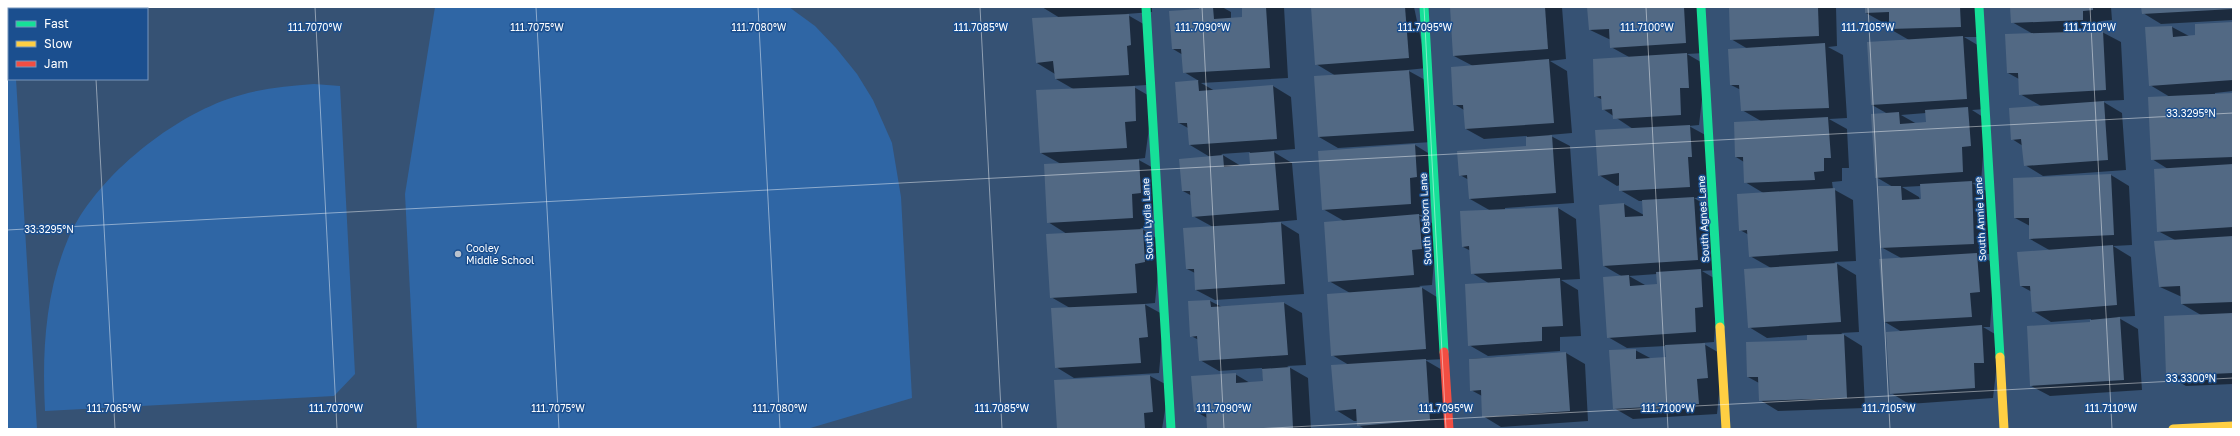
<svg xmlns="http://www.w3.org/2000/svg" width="2240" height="436" font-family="'Golos Text',sans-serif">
<rect width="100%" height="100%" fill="#365274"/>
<!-- green -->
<g fill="#2f66a5">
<path d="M435,7h354l26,19 21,22 21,26 16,26 19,43 9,54 11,201 -105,31h-390l-12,-235z"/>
<path d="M7,60h2v19h7l21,350h-30z"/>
<path d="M314,84l26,2 15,288 -21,22 -289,15c-3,-57 0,-118 23,-172 26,-60 100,-119 160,-140 28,-10 57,-13 86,-15z"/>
</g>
<!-- shadow -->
<g fill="#0007" fill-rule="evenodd">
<path d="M1042,7h110v5l-26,2 21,12v59l-15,1 21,12 -8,60 -8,1 20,11 -6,58h-11l21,13 -6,62 -11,1 20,11 -5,58 -85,5 -18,-11 14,-59 -19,-11 16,-63 -19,-12 13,-58 -20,-11 34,-63 -19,-11 -1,-5 -18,-11 23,-45z"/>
<path d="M1200,7h22l9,5v7l12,-1v-11h41l4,71 -87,5 14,8 58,-5 18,11 4,52 -23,2 20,12 5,57 -34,3v1l18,-1 18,11 5,60 -89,6 -19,-10 -1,-17 -8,-4 26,-42 -20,-11 -1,-20 -9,-5 27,-34 -20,-12 -2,-17 -9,-5 -3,-40 23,-2 -15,-9 -1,-17 -10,-6 27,-39zM1250,152l1,13 -10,1 -20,-12z"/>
<path d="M1312,7h102l13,61 -20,2 20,11 5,61 -94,6 -19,-11 17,-61 -20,-12z"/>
<path d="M1451,7h111l4,52 -16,2 17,10 5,62 -23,2 21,11 4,57 -69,5v2l53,-2 18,11 4,60 -19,1 17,10 3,46 -21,1v14l-72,5 -19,-11 21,-61 -18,-11 -1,-22 -8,-4 28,-36 -21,-12 -1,-19 -9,-5 67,-28v-11l-43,3 -18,-10 -2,-19 -10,-6 19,-38 -19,-10z"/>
<path d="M1588,7h113l3,46 -17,1 19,11 -7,60 -10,1 20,11 -1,60 -14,1 18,11 4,61 -14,1 17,10 -5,61 -12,1 21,12 -6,59 -84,5 -19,-11 21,-58 17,9 15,-1 -1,-12 -39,2 -19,-11 15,-60 -19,-11 -4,-60 24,-2 20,11 -1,-14h-4l-19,-11v-5l-3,1 -18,-11 34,-46 -30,-20v-9l-8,-4 34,-39 -18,-10v-7l-21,-10zM1657,274l1,11h-13l-16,-9z"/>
<path d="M1730,7h106l1,39 -9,1 15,8 4,63 -18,1 18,10 2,39h-7v13l-10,1 1,7 20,11 3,61 -22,1 22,13 3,57 -18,1 21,13 3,62 -87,3 -18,-11 -1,-17 -11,-6 60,-36v-6l-41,3 -18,-11 22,-59 -21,-12 -1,-21 -9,-5 25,-36 -20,-12 -1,-20 -8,-5 25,-36 -19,-11 -1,-20 -10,-5 17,-36 -17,-10z"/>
<path d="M1866,7h112l1,30h-15l17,10 4,62 -13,1 14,9 -5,63 -9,1 18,10 2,61h-14l17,10 -5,63h-7l17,10 -7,61 -84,6 -18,-11 11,-61 -17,-10 16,-64 -20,-11 12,-60 -17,-10 12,-63 -16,-9 37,-65 -19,-11v-6h-6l-18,-10zM1926,113l1,10 -10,1 -16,-9zM1921,186l1,14h-2l-1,-3 -17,-10z"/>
<path d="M2011,7h100l1,13 -11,1v9h-16v2h17l19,10 3,58 -22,1 20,12 4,57 -83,6 -18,-11 -2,-19 -11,-7 29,-33 -21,-12 -1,-15 -11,-6 25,-39 -21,-12z"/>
<path d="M2142,7h91v13l-72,4 -18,-11z"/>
<path d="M2233,23v68l-18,2v2l18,-1v290l-47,2 -19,-11 34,-60 -19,-11v-7l-22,-10 15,-47 -17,-9 10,-62 -16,-10 18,-62 -20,-12 22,-58 17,9h7z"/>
<path d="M1415,145l18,11 -4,58 -11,1 19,11 -5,59 -13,1 21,13 5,60 -20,1 19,11 4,58h-83l-7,-4v-4h-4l-18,-11 13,-45 -17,-10 18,-62 -21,-12 15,-60 -21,-12z"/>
<path d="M2111,175l18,11 3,59 -19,1 18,11 4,59 -18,1 21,12 4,61 -92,6 -19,-10 60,-63v-4l-40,3 -18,-11 -1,-19 -11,-6 30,-35 -21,-12v-13l-15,-8z"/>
<path d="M1210,301l12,6 62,-4 18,10 4,52 -19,1 21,12 3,51h-103l-1,-11 -12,-7 40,-37 15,9 14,-1 -2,-14 -43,3 -19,-11 -1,-20 -8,-4 -2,-34z"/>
<path d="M1566,353l19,11 3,57 -87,6 -18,-11 -1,-20 -11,-6 -1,-31z"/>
<path d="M1150,376l19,10 -7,43h-104l-3,-48z"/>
</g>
<!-- building -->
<g fill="#526984">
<path d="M1199,7h14l1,12 28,-2v-10h24l4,61 -87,5 -2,-24h-9l-3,-38 30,-2z"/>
<path d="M1311,7h94l4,51 -94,7z"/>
<path d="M1450,7h95l3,42 -95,7z"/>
<path d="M1587,7h97l2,36 -76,5 -1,-19 -20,1z"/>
<path d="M1729,7h89l1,29 -89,4z"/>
<path d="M1865,7h95l1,20 -72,2v-17l-24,1z"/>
<path d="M2010,7h83v3l-10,1v9l-72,3z"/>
<path d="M2141,7h92v2l-91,5z"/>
<path d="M1129,14l2,31 -4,1 2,29 -74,4 -2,-18 -17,2 -4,-45z"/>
<path d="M2233,22v58l-84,6 -4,-59 27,-1 1,11 22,-2v-11z"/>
<path d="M2103,31l3,59 -87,5 -1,-22h-11l-2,-39z"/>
<path d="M1963,36l4,63 -96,6 -4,-63z"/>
<path d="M1825,43l4,65 -88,3 -2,-26h-9l-2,-36z"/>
<path d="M1687,53l2,35h-9l1,27 -68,4 -1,-10 -10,1 -1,-14 -7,1 -1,-38z"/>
<path d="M1549,59l5,64 -89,6 -2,-24h-10l-2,-38z"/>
<path d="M1409,70l5,61 -96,6 -4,-61z"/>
<path d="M1198,80l1,11 74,-6 4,54 -88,6 -2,-22h-9l-3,-41z"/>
<path d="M1135,86l1,35 -11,1 2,26 -87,5 -4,-63z"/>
<path d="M2233,93v64l-82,3 -3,-63z"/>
<path d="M2104,101l4,59 -84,6 -3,-27 -10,1 -2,-32z"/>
<path d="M1968,107l3,39 -9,1 1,25 -88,6 -4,-64 28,-2 1,12 26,-2 -1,-12z"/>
<path d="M1828,117l3,41h-7v13l-10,1 1,8 -71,3 -1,-26h-8l-1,-35z"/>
<path d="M1690,125l2,32h-4l2,30 -71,4v-18l-21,3 -3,-46z"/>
<path d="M1552,135l4,58 -87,6 -2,-24 -8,1 -2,-25 69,-5v-9z"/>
<path d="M1415,144l2,33 -7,1 1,26 -89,6 -4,-59z"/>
<path d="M1274,151l5,59 -87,7 -2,-26h-8l-3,-32 44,-4 1,12 26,-3 -1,-11z"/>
<path d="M1139,159l2,34 -9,1 1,24 -86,5 -3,-59z"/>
<path d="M2233,164v63l-76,5 -3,-63z"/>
<path d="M2111,174l3,61 -85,4v-21h-15l-1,-40z"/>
<path d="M1972,181l2,63 -94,4 -2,-62h23l1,14 19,-1 -1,-15z"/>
<path d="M1835,188l3,63 -89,6 -2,-27 -8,1 -2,-37z"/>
<path d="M1694,197l4,63 -95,6 -4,-61 25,-2 1,14 18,-1 -1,-16z"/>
<path d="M1558,207l4,62 -91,5 -2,-28 -7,1 -2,-36z"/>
<path d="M1419,214l3,35 -10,1 2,25 -86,7 -4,-60z"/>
<path d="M1281,222l4,62 -90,6 -1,-21h-8l-3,-41z"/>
<path d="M1143,229l2,33 -10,2 2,29 -87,5 -4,-64z"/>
<path d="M2233,236v66l-52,2 -1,-18 -21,1 -5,-46z"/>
<path d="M2113,245l4,60 -85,7 -2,-26h-10l-3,-34z"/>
<path d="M1977,253l3,39 -10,1 2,24 -88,5 -5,-63z"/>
<path d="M1837,263l4,59 -93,6 -4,-59z"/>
<path d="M1701,269l2,38 -8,1 1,24 -89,6 -4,-61 26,-2 1,11 27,-2 -1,-12z"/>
<path d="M1560,278l3,48 -21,1v14l-74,5 -3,-62z"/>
<path d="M1422,287l4,62 -95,7 -4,-62z"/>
<path d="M1210,300l1,7 73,-5 4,53 -89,6 -2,-25 -7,1 -2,-36z"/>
<path d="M1145,304l3,33 -9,1 2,25 -86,5 -4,-60z"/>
<path d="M2233,313v60l-67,3 -2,-60z"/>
<path d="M2120,317l4,63 -94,6 -3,-60 63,-4v-2z"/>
<path d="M1982,325l2,38h-10l1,25 -85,6 -4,-62z"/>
<path d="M1844,334l3,64 -88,3 -1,-24h-11l-1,-35 61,-2v-5z"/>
<path d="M1705,343l3,35 -11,1 2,25 -86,5 -4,-59 27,-1v10l30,-2 -1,-12z"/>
<path d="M1566,352l4,59 -88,6 -1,-27 -11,1 -1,-32z"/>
<path d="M1426,359l4,61 -73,6 -1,-17 -21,2 -4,-46z"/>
<path d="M1290,367l3,61 -86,1 -1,-19 -12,2 -3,-36 45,-3v10l27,-2 -1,-12z"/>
<path d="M1150,375l3,37 -9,1 1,16h-88l-3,-49z"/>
</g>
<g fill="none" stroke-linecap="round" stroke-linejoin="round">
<!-- fast -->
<g stroke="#16e098" stroke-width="9">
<path d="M1146,7l25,422"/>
<path d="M1424,7l20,345"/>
<path d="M1701,7l19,320"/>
<path d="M1979,7l21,350"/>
</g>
<!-- slow -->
<g stroke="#ffcf43" stroke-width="9">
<path d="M1720,327l6,102"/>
<path d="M2000,357l4,72"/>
<path d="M2173,429l60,-3"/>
</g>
<!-- jam -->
<path stroke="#f24e42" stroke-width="9" d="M1444,352l5,77"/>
</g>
<!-- ticks -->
<path fill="none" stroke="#fff" stroke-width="1" stroke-opacity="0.45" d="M93,7v2M315,7l22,422M536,7l23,422M758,7l22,422M980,7l22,422M1202,7l22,422M1424,7l22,422M1646,7l22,422M1868,7l22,422M2090,7l22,422M96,79l19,350M7,230l2226,-117M1254,429l979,-51"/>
<!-- markers -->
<circle fill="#b9c2ce" stroke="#1b4f8f" stroke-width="1.5" cx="458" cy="254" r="4"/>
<g text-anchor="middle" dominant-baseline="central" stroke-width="3" stroke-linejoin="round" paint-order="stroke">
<!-- street labels -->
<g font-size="10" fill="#fff" stroke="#1b4f8f">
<text transform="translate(1147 219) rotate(-93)">South Lydia Lane</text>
<text transform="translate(1425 219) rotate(-93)">South Osborn Lane</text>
<text transform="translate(1703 219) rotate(-93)">South Agnes Lane</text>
<text transform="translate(1980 219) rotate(-93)">South Annie Lane</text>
</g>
<!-- poi labels -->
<g font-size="10" fill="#fff" stroke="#1b4f8f" text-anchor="start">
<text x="466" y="248">Cooley<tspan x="466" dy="12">Middle School</tspan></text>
</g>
</g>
<g font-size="10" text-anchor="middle" fill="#fff" stroke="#1b4f8f" stroke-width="3" stroke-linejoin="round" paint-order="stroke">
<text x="315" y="31">111.7070°W</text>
<text x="537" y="31">111.7075°W</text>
<text x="759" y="31">111.7080°W</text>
<text x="981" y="31">111.7085°W</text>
<text x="1203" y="31">111.7090°W</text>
<text x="1425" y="31">111.7095°W</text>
<text x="1647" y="31">111.7100°W</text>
<text x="1868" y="31">111.7105°W</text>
<text x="2090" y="31">111.7110°W</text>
<text x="2191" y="117">33.3295°N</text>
<text x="49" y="233">33.3295°N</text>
<text x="2191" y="382">33.3300°N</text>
<text x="114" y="412">111.7065°W</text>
<text x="336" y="412">111.7070°W</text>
<text x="558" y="412">111.7075°W</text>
<text x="780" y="412">111.7080°W</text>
<text x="1002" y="412">111.7085°W</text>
<text x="1224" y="412">111.7090°W</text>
<text x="1446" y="412">111.7095°W</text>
<text x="1668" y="412">111.7100°W</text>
<text x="1889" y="412">111.7105°W</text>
<text x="2111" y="412">111.7110°W</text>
</g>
<!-- border -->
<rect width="2240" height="436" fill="none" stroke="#ffffff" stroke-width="16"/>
<!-- legend -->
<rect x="8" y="8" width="140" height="72" fill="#1b4f8f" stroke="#7695bc"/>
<rect x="16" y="21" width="20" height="6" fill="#16e098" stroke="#7695bc"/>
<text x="44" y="28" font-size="12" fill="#ffffff">Fast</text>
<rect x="16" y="41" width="20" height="6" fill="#ffcf43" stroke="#7695bc"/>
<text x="44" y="48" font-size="12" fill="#ffffff">Slow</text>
<rect x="16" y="61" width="20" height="6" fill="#f24e42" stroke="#7695bc"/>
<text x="44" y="68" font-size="12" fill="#ffffff">Jam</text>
</svg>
